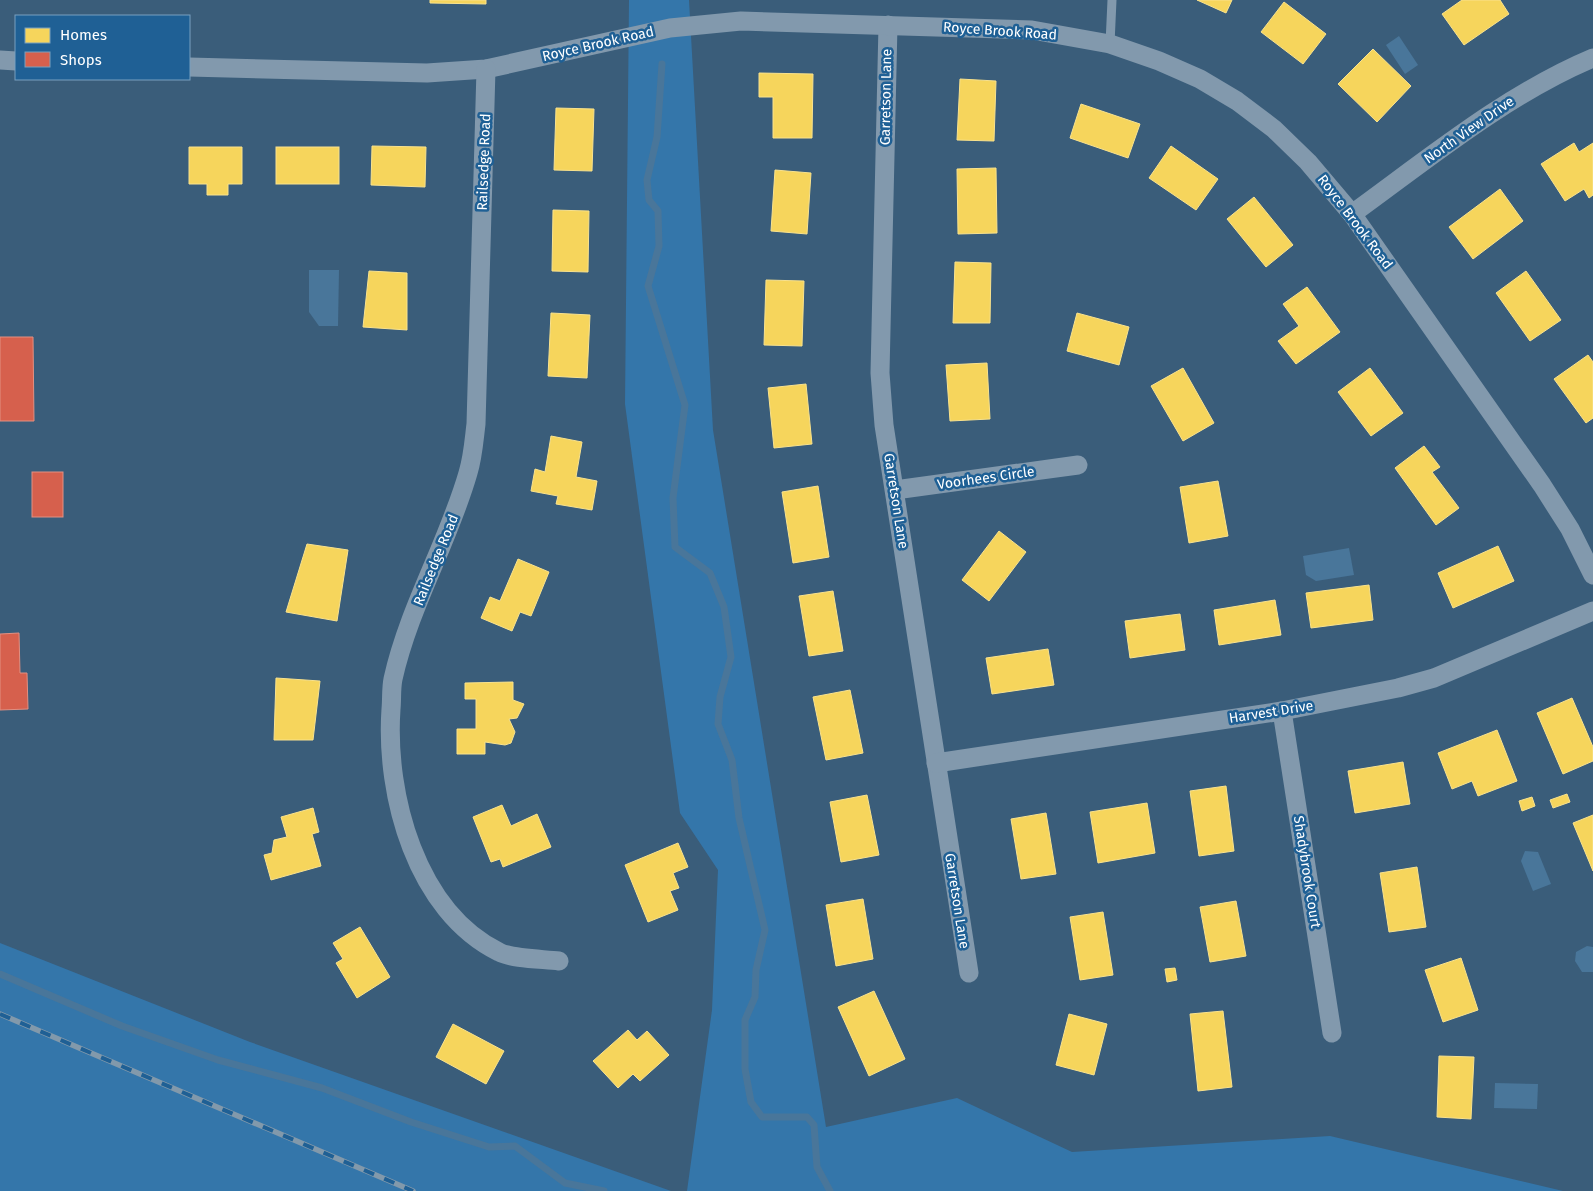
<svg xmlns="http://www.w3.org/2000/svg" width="1593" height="1191" font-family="'Fira Sans',sans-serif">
<rect width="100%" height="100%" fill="#3a5d7a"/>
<!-- green -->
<g fill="#3476aa">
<path d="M629,0h60l24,430 113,697 131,-29 115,54 258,-16 233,55h-876l25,-181 6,-140 -38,-57 -55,-409z"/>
<path d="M0,943l250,99 421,149h-671z"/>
</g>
<!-- water -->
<g fill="#49769a">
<path d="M1399,36l19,29 -13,9 -19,-29z"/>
<path d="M309,270h30l-1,56h-19l-10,-14z"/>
<path d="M1349,548l5,27 -38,6 -10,-6 -3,-19z"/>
<path d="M1525,851l13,1 13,32 -18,7 -12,-30z"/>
<path d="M1587,946l6,1v25h-11l-7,-11 1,-9z"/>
<path d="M1495,1083l43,1 -1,25 -43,-1z"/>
</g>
<!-- homes -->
<g fill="#f6d55c" stroke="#f9e28d">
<path d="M430,0h56v4l-56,-1z"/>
<path d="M1197,0h35l-6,13z"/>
<path d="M1462,0h38l9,14 -45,31 -22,-31z"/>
<path d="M1284,2l42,32 -23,30 -42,-32z"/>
<path d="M1373,49l38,37 -34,36 -39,-38z"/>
<path d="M759,73l54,1 -1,64h-39v-41h-14z"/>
<path d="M960,79l36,2 -2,60 -37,-1z"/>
<path d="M1081,104l59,20 -12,34 -58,-20z"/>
<path d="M556,108l38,1 -2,62 -38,-1z"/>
<path d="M1574,143l5,9 14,-9v52l-4,3 -5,-9 -19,12 -24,-37z"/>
<path d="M372,146l54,1 -1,40 -54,-2z"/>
<path d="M1171,146l47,33 -22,31 -47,-32z"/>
<path d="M189,147h53v37h-14v11h-21v-11h-18z"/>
<rect x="276" y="147" width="63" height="37"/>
<path d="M996,168l1,65 -39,1 -1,-65z"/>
<path d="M775,170l36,3 -4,61 -36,-3z"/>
<path d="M1500,189l23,32 -50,38 -24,-32z"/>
<path d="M1254,197l39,48 -27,22 -39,-48z"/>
<path d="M553,210l36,1 -1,61 -36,-1z"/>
<path d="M955,262l36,1 -1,60h-37z"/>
<path d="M369,271l38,2v57l-44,-3z"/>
<path d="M1526,271l35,49 -31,21 -34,-48z"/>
<path d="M766,280l38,1 -2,65 -38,-1z"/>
<path d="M1307,287l33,45 -44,32 -18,-23 21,-15 -16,-22z"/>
<path d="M551,313l39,2 -3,63 -39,-2z"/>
<path d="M1077,313l52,14 -10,38 -52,-14z"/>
<path d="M1588,355l5,7v56l-7,5 -32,-44z"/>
<path d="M987,363l3,56 -40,2 -4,-56z"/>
<path d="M1183,368l31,55 -31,18 -32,-55z"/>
<path d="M1370,368l33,45 -32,23 -33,-44z"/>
<path d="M806,384l6,60 -38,4 -6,-60z"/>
<path d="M551,436l31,6 -6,35 21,4 -5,29 -36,-6 2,-8 -27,-5 4,-22 10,3z"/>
<path d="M1424,446l16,21 -8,5 27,36 -23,17 -41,-57z"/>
<path d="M1218,481l10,55 -39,7 -9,-56z"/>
<path d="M818,486l11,71 -36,6 -11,-71z"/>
<path d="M999,531l27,21 -37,49 -27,-21z"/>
<path d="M307,544l41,6 -11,71 -51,-9z"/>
<path d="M1498,546l16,35 -61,27 -15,-35z"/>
<path d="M518,559l31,13 -18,44 -11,-4 -8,19 -31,-13 9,-21 10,4z"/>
<path d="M1369,585l4,35 -62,8 -5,-35z"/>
<path d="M833,591l10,60 -34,5 -10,-60z"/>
<path d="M1275,600l6,35 -62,10 -5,-35z"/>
<path d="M1180,614l5,36 -55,8 -5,-37z"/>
<path d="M1048,649l6,36 -62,9 -6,-36z"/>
<path d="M276,678l44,3 -7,59h-39z"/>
<path d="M513,682v18l11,4 -7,14 -8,1 6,13 -4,11 -6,2 -20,-3v12h-28v-25h19v-30h-11v-16z"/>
<path d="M850,690l13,63 -37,7 -13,-63z"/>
<path d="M1572,698l21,49v14l-30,13 -26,-61z"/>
<path d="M1497,730l20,51 -39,15 -6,-15 -20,8 -14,-36z"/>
<path d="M1403,762l7,42 -55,9 -7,-42z"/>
<path d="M1226,786l8,65 -35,5 -9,-65z"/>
<path d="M1567,794l3,8 -17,6 -3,-8z"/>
<path d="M867,795l12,60 -38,7 -11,-60z"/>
<path d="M1532,797l3,9 -13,5 -3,-10z"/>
<path d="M1147,803l8,50 -57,10 -8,-51z"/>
<path d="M502,805l9,21 26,-12 14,33 -48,20 -3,-8 -9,3 -18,-45z"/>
<path d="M313,808l6,24 -7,2 9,32 -50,14 -7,-25 8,-2 2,-13 13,-3 -6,-20z"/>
<path d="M1046,813l10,61 -35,5 -10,-60z"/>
<path d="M1593,815v56l-20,-48z"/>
<path d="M678,843l10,24 -15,6 6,15 -9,3 8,19 -30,12 -23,-57z"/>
<path d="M1417,867l9,60 -37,5 -9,-59z"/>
<path d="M863,899l10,60 -37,7 -10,-61z"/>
<path d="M1236,901l10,55 -36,6 -10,-55z"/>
<path d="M1103,912l10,63 -33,5 -10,-63z"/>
<path d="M360,927l30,50 -33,21 -21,-35 7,-4 -10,-16z"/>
<path d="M1461,958l17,52 -35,12 -18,-52z"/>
<path d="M1175,968l2,12 -10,2 -2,-13z"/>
<path d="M874,991l31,68 -36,17 -31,-69z"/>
<path d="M1223,1011l9,76 -34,4 -8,-77z"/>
<path d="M1069,1014l38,10 -13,51 -38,-10z"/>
<path d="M453,1024l51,27 -18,33 -50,-27z"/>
<path d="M628,1030l9,10 10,-9 22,24 -29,26 -7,-7 -15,14 -25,-27z"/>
<path d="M1439,1056l35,1 -3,62 -34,-2z"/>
</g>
<!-- shops -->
<g fill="#d6604d" stroke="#e29082">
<path d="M0,337h33l1,84h-34z"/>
<rect x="32" y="472" width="31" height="45"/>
<path d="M19,633l1,40h7l1,36 -28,1v-76z"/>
</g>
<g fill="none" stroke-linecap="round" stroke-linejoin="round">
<!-- stream -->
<g stroke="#49769a" stroke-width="7">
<path d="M662,64l-5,73 -10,43 2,20 9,11 1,35 -11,40 37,119 -12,93 2,49 35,26 14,34 7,50 -11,40 -2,27 14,36 7,58 26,112 -9,40 -1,27 -10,23v49l6,33 11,15h45l7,8 3,42 13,24"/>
<path d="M0,974l122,52 96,34 104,28 89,34 78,25 26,-1 50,37 39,8"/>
</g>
<!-- lane -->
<path stroke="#8299ad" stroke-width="9" d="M1110,44l2,-44"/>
<!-- street -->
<g stroke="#8299ad" stroke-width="19">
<path d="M888,25l-8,348 4,52 85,548"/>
<path d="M0,60l16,1"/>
<path d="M189,67l238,6 59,-4 184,-41 71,-7 291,9 78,14 49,17 41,18 37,22 37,28 34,33 44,52 190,271 28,44 23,46"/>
<path d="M486,69l-10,355c-2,16 -3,33 -8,49 -20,70 -59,134 -75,206 -2,10 -1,20 -2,30 -6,86 25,202 108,243 13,7 44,7 60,9"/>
<path d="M1352,214c76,-55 155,-120 241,-156"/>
<path d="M895,490l183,-25"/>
<path d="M1282,711l50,322"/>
<path d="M936,763l346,-52 116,-23 36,-10 159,-67"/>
</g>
<!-- rail casing -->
<g stroke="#8299ab" stroke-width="5.5">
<path id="rail" d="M0,1014l413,177"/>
</g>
<!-- rail -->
<use href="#rail" stroke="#1f6095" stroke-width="4" stroke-dasharray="11" stroke-linecap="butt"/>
</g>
<g text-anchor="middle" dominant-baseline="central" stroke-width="5" stroke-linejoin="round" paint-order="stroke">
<!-- street labels -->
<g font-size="14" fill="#fff" stroke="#1f6095">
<text transform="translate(1000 31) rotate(4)">Royce Brook Road</text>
<text transform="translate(598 44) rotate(-13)">Royce Brook Road</text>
<text transform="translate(886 97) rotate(-89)">Garretson Lane</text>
<text transform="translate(1469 130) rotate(-35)">North View Drive</text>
<text transform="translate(484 162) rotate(-88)">Railsedge Road</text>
<text transform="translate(1355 222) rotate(53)">Royce Brook Road</text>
<text transform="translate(986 478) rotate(-8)">Voorhees Circle</text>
<text transform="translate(896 501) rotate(81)">Garretson Lane</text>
<text transform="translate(436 560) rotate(-68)">Railsedge Road</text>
<text transform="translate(1271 712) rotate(-9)">Harvest Drive</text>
<text transform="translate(1307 872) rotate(81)">Shadybrook Court</text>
<text transform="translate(957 901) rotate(81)">Garretson Lane</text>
</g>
</g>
<!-- legend -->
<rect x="15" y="15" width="175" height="65" fill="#1f6095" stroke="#79a0bf"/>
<rect x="25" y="28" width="25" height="15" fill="#f6d55c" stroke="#79a0bf"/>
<text x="60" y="40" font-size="15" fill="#ffffff">Homes</text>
<rect x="25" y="52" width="25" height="15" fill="#d6604d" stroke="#79a0bf"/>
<text x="60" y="65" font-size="15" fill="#ffffff">Shops</text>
</svg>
